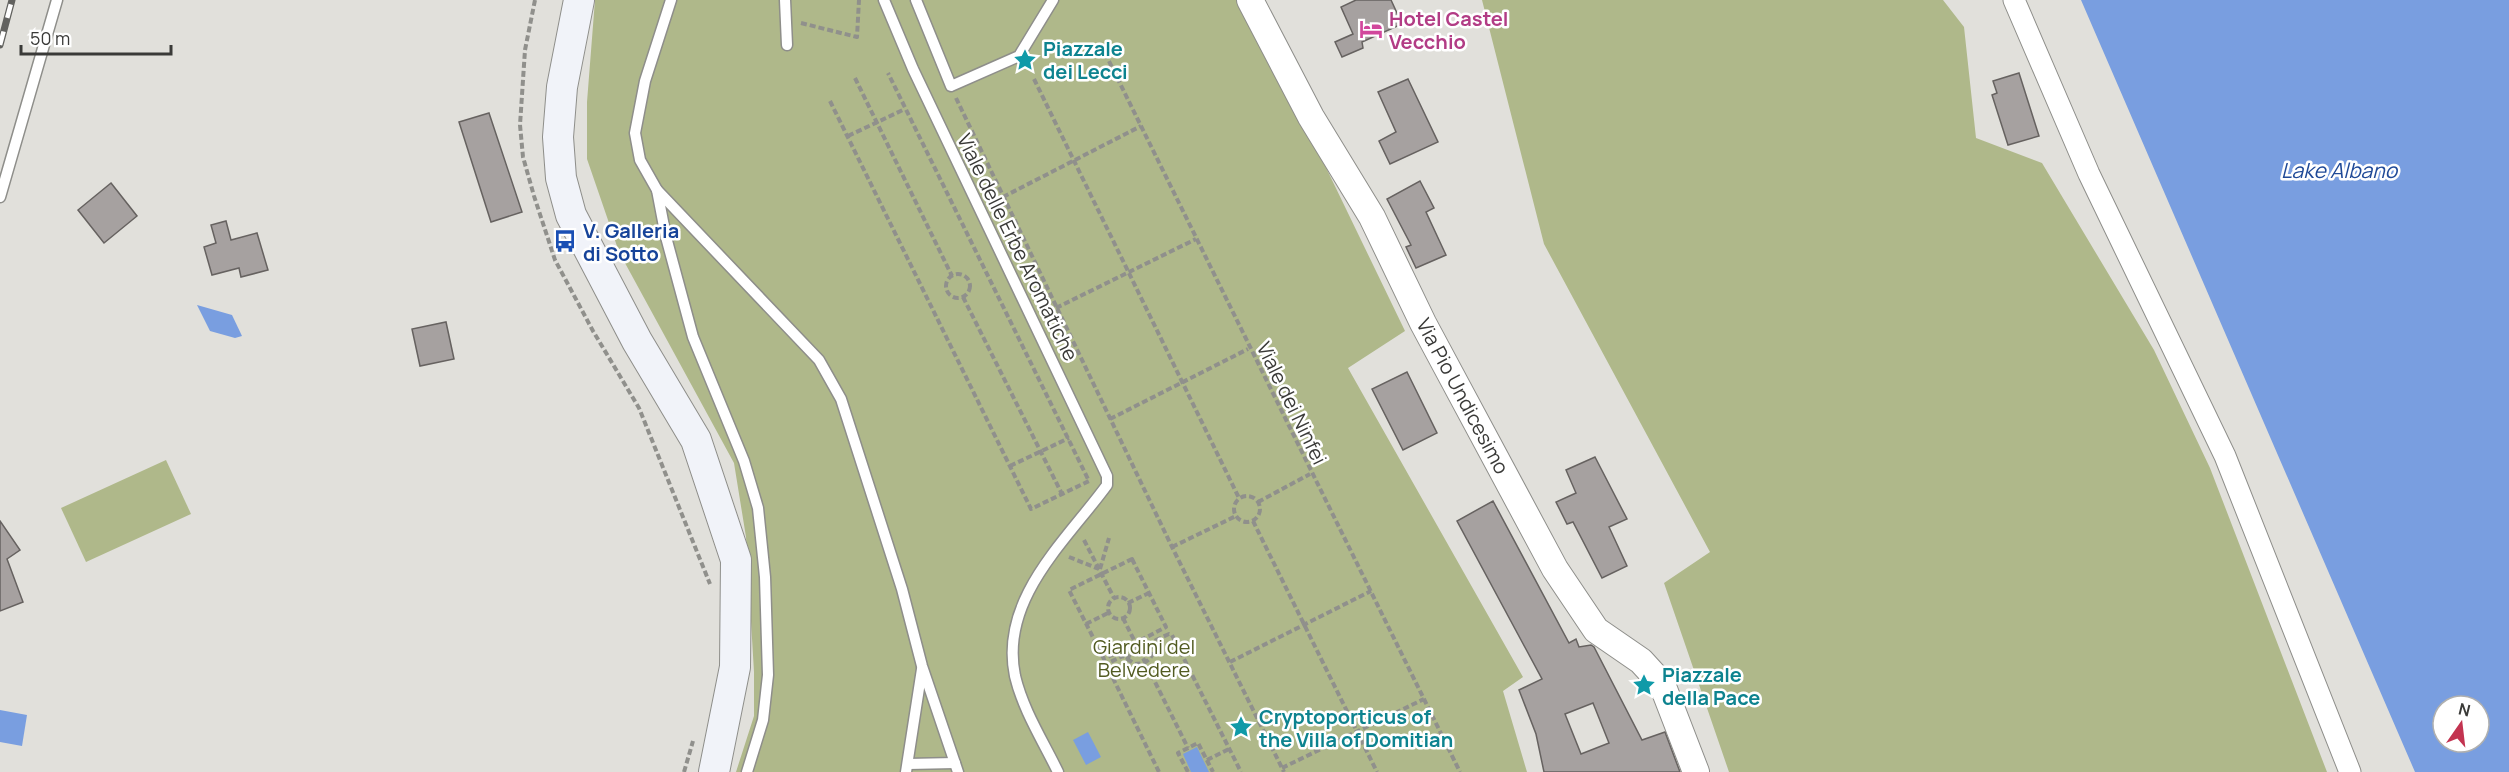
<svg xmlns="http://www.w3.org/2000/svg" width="2509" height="772" font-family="Manrope,sans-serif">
<rect width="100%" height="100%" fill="#e1e0db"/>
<!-- green -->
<g fill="#afb88a">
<path d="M595,0h650l160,331 -57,37 175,309 -20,14 24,81h-791l18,-56v-44l-8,-135 -12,-74 -115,-211 -32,-93v-57z"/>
<path d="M1482,0h461l21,27 12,111 66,25 112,187 56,118 117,304h-598l-65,-189 46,-31 -166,-308z"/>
<path d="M166,460l25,54 -105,48 -25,-54z"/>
</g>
<!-- water -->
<g fill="#799ee0" fill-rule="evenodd">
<path d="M2081,0h428v772h-94zM2443,706h36v36h-36z"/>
<path d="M197,305l35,10 10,21 -7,2 -25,-7z"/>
<path d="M0,710l27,5 -5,31 -22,-4z"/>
<path d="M1088,732l13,25 -15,8 -13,-25z"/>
<path d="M1197,747l12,25h-18l-8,-18z"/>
</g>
<!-- building -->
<g fill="#a6a1a0" stroke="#666260" stroke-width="1.5" fill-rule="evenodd">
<path d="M1356,0h35l11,24 -40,18 1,6 -21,9 -7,-15 18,-8 -12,-27z"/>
<path d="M2019,73l20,63 -31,9 -16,-50 5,-2 -4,-12z"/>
<path d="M1408,79l30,63 -48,22 -11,-23 17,-9 -18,-40z"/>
<path d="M489,113l33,99 -31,10 -32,-100z"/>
<path d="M1420,181l14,27 -8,4 20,43 -30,13 -10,-21 5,-2 -24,-46z"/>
<path d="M111,183l26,33 -33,27 -26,-33z"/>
<path d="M226,221l5,19 26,-7 11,37 -27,7 -2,-9 -27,7 -8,-28 12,-4 -5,-18z"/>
<path d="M446,322l8,37 -34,7 -8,-37z"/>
<path d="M1407,372l30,61 -34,17 -31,-61z"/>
<path d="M1595,457l32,62 -18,8 18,39 -25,12 -29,-56 -6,2 -11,-22 20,-9 -10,-23z"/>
<path d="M1493,501l76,142 7,-4 3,8 12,-2 3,2 48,93 23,-8 15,40h-136l-8,-38 -17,-44 23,-11 -85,-158zM1593,703l16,40 -28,11 -16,-40z"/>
<path d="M0,521l20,29 -13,9 16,43 -23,9z"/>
</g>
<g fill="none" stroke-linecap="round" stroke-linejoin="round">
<!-- service casing -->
<g stroke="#8e8e8a" stroke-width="13">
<g id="service">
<path d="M671,0l-26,81 -10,52 5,27 17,30 162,170 22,39 61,190 20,77 36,106"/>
<path d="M785,0l2,45"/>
<path d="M884,0l29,69 194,407v9c-41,56 -108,114 -92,191 8,34 28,65 43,96"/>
<path d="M916,0l35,86 68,-30 34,-56"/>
<path d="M657,190l9,47 27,100 51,124 14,47 7,69 3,98 -5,45 -16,52"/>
<path d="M0,197l57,-197"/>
<path d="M908,764l47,-1"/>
<path d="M906,772l16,-103"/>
</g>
</g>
<!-- minor casing -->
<g stroke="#8e8e8a" stroke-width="23">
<path id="minor" d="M2014,0l75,174 136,282 125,316"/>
</g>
<!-- tertiary casing -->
<g stroke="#8e8e8a" stroke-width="28">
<path id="tertiary" d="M1250,0l61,117 61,100 51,106 132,246 41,61 45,31 21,23 34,88"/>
</g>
<!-- secondary casing -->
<g stroke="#8e8e8a" stroke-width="32">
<path id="secondary" d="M579,0l-17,87 -4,50 3,41 10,37 66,126 59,99 40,120 -1,107 -21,105"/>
</g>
<!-- path -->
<g stroke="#90908c" stroke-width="4" stroke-dasharray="6 3" stroke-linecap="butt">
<path d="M535,0l-10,50 -5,75 3,32 11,39 21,64 38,71 46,77 71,176"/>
<path d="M801,23l56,14 2,-37"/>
<path d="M1101,45l359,727"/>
<path d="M855,78l97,198"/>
<path d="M1034,79l205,419"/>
<path d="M956,98l216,449 112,225"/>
<path d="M830,101l201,408 58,-28 -201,-408"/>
<path d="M848,136l57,-27"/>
<path d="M1003,197l138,-71"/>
<circle cx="958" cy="286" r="12"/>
<path d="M963,297l101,201"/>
<path d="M1056,308l140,-69"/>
<path d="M1110,419l138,-70"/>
<path d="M1010,466l59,-28"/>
<circle cx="1247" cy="509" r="13"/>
<path d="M1258,502l52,-28"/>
<path d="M1253,521l124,251"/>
<path d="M1084,540l30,58"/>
<path d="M1172,547l64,-31"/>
<path d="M1069,557l30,12"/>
<path d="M1132,559l34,68 -62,32 -35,-69z"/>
<path d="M1100,569l9,-31"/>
<circle cx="1119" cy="608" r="11"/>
<path d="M1128,603l21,-10"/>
<path d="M1123,618l65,130"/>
<path d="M1086,624l22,-11"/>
<path d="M1136,643l19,4"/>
<path d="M1127,660l8,-16"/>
<path d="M1230,662l141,-71"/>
<path d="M1207,760l22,-11"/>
<path d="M1282,768l142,-69"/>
<path d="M684,772l9,-31"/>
<path d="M1159,772l-53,-108 17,-8 12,8c16,0 19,-10 21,-24l13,-6 3,1 69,137"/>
<path d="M1188,772l-10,-19 20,-10 15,29"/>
</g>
<!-- service -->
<use href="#service" stroke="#fff" stroke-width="10"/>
<!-- minor -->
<use href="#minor" stroke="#fff" stroke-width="21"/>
<!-- tertiary -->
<use href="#tertiary" stroke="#fff" stroke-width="26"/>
<!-- secondary -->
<use href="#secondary" stroke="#f1f3f9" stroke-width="30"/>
<!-- rail casing -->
<g stroke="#62625f" stroke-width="7">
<path id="rail" d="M0,45l12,-45"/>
</g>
<!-- rail -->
<use href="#rail" stroke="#fff" stroke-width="4.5" stroke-dasharray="14" stroke-linecap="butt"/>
</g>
<!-- icons -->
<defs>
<g id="hotel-bare" transform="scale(1.8)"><path d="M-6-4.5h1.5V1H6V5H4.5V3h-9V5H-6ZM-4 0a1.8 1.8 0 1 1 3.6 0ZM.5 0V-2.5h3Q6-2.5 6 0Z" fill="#d1479c" stroke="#fff" stroke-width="2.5" paint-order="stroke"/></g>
<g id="sight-bare" transform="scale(1.8)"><path d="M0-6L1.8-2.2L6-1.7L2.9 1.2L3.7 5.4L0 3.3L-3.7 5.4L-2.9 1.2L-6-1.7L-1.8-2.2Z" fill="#0f9aa8" stroke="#fff" stroke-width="2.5" paint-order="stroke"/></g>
<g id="bus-bare" transform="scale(1.8)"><path d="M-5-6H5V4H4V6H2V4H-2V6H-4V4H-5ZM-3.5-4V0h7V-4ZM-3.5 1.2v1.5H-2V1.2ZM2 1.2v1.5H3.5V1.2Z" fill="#1a4fb4" stroke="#fff" stroke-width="2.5" paint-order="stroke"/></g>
</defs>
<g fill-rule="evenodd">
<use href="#hotel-bare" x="1371" y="29"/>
<use href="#sight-bare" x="1025" y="60"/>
<use href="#bus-bare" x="565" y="241"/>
<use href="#sight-bare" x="1644" y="685"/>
<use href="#sight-bare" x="1241" y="727"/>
</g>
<g text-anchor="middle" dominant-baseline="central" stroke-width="5" stroke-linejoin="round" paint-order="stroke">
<!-- hotel labels -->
<g font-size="20" font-weight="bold" fill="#b23c85" stroke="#fff" text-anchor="start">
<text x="1389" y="18">Hotel Castel<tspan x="1389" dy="23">Vecchio</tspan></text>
</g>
<!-- culture labels -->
<g font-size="20" font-weight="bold" fill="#0d838f" stroke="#fff" text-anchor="start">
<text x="1043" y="48">Piazzale<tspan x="1043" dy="23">dei Lecci</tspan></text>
<text x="1662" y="674">Piazzale<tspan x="1662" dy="23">della Pace</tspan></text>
<text x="1259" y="716">Cryptoporticus of<tspan x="1259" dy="23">the Villa of Domitian</tspan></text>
</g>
<!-- transit labels -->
<g font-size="20" font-weight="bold" fill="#164399" stroke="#fff" text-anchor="start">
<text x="583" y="230">V. Galleria<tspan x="583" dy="23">di Sotto</tspan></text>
</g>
<!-- street labels -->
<g font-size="20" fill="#3a3a38" stroke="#fff">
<text transform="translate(1018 247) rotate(64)">Viale delle Erbe Aromatiche</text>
<text transform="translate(1463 396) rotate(62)">Via Pio Undicesimo</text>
<text transform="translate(1292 403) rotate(64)">Viale dei Ninfei</text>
</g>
<!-- park labels -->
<g font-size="20" fill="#525b21" stroke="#fff">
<text x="1144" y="646">Giardini del<tspan x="1144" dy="23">Belvedere</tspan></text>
</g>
<!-- water labels -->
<g font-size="21" font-style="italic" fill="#1f4997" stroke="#fff">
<text x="2339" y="170">Lake Albano</text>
</g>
</g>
<!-- north arrow -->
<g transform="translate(2461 724) rotate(14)"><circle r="28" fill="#ffffff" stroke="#b0b0af" stroke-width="1.5"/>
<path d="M0-4.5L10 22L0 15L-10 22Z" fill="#c33350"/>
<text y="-9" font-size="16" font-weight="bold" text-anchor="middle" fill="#3a3a38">N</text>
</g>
<!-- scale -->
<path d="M21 45v9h150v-9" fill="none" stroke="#3a3a38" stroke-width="3"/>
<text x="30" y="45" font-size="18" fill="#3a3a38" stroke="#ffffff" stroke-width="4.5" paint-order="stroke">50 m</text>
</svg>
